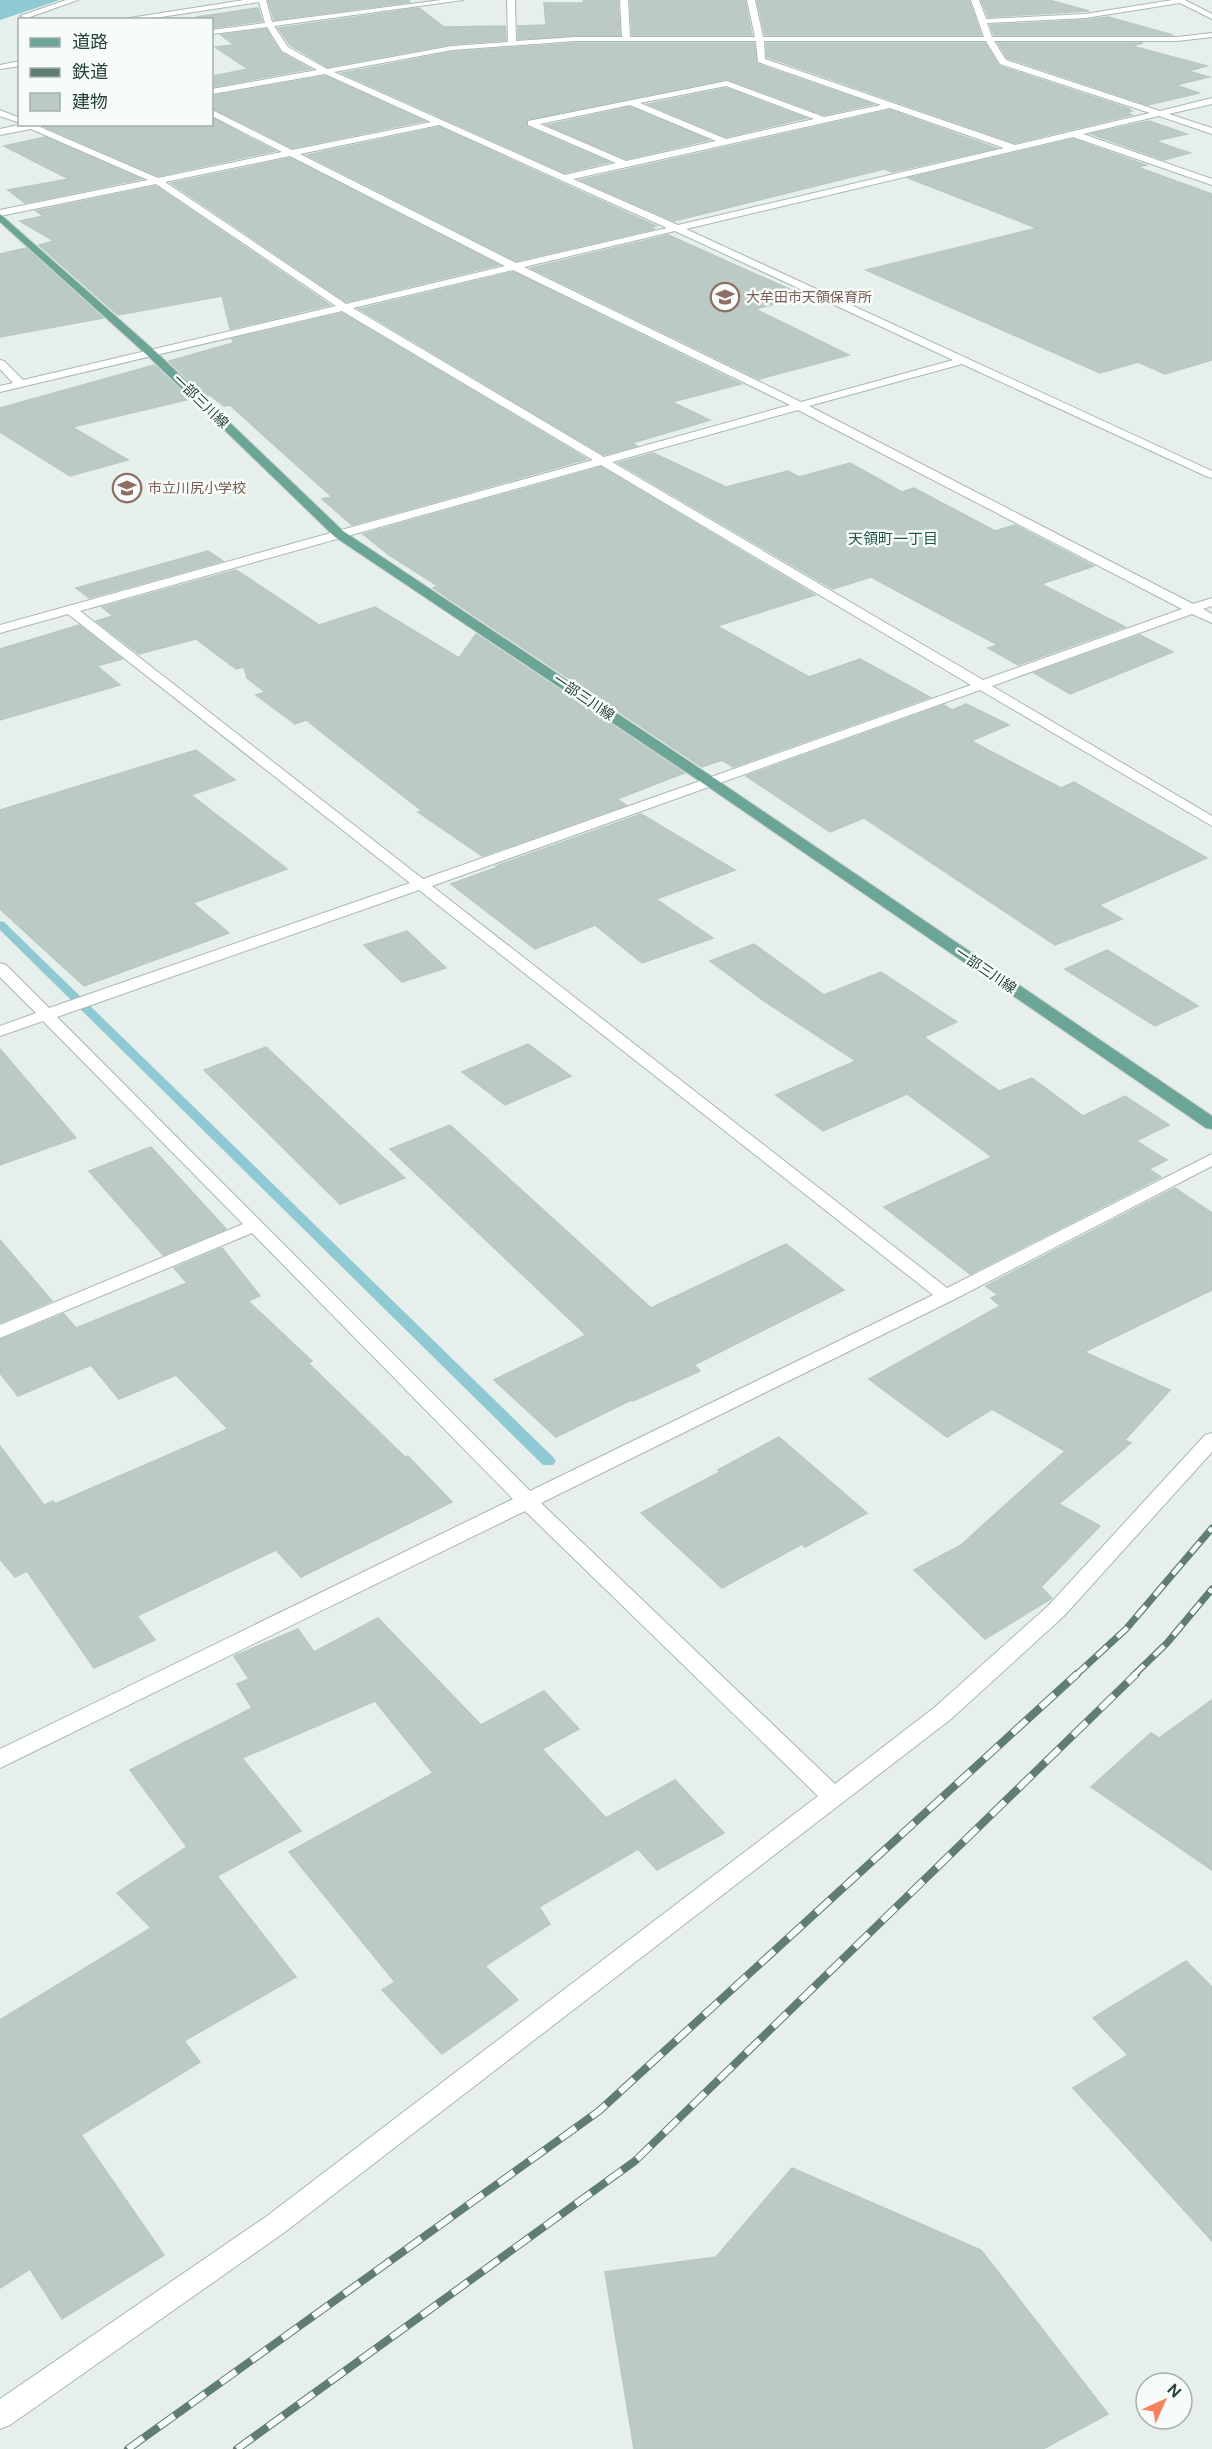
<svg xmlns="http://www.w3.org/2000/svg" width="1212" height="2449" font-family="'DM Sans','Noto Sans JP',sans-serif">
<rect width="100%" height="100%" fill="#e6efeb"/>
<!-- water -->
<path fill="#8ec9d4" d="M0,0h60l-60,20z"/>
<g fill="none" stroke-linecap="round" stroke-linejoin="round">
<!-- stream -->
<path fill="#8ec9d4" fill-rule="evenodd" d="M0,921l4,1 549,535 3,4 -3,4h-10l-543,-535z"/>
</g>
<!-- building -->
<g fill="#bbcac4" stroke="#b8c9c2" stroke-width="1.5">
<path d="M268,0h140l2,2 -136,18z"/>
<path d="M583,0h35l2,35 -102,4v-13l28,-1 -2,-22h40z"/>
<path d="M630,0h115l7,35h-120z"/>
<path d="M757,0h212l12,35h-216z"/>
<path d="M981,0h68l40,11 -101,6z"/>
<path d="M258,8l4,13 -50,7v-8l-16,-3z"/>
<path d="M419,8l25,19 61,-1 1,14 -54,4 -125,23 -37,-22 -12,-17z"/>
<path d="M1108,17l65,18h-179l-4,-10 95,-5z"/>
<path d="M266,29l15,24 29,16 -98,18v-11l36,-7 -33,-22 19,-2 -13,-10z"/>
<path d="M575,43h179l3,21 116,40 -49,11 -97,-36 -201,41 1,7 82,35 -44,11 -223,-100 110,-21z"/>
<path d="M766,43h219l14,23 131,43h-3l5,2 -6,2 6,2 -117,28 -248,-86z"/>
<path d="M998,43h145l-11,3 75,20 -19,5 21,6 -33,8 23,8 -51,12 -141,-47z"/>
<path d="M325,76l99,45 -132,27 -80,-40v-12z"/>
<path d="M726,88l80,30 -80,19 -78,-33z"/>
<path d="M630,107l79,33 -83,19 -79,-34z"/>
<path d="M890,110l106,38 -104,24 -8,-3 -210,52 -94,-41z"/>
<path d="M212,118l63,33 -117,25 -115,-50 169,-2z"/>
<path d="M1149,121l38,13 -32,7 35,12 -26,7 -73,-26z"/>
<path d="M439,127l217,99 -6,1 4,2 -138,32 -209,-106z"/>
<path d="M45,137l96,42 -116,24 -17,-13 61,-11 -65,-33z"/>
<path d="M1073,139l73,26 -9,2 75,27v166l-47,14 -27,-12 -38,11 -234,-103 171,-42 -129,-50z"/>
<path d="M290,158l209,107 -153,37 -175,-119z"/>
<path d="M156,186l174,119 -100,24 -8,-33 -104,19 -79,-70 15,-4 -34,-20 23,-5 -7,-5z"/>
<path d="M668,235l137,61 -50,13 94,46 -90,24 -228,-111z"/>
<path d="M26,248l77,70 -103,19v-83z"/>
<path d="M513,272l228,112 -69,18 38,18 -78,23 5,3 -33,9 -245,-146z"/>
<path d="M342,313l245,146 -235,66 -30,-26 10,-2 -102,-92 -6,1 -14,-11 -5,1 -36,-35 64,-18 -1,-4z"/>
<path d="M154,365l36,34 -118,28 56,33 -58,16 -70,-44v-24z"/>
<path d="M653,453l73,34 62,-16 11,6 51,-14 52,29 12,-4 81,43 20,-6 79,41 -53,18 84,43 -107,38 -30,-17 10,-3 -127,-68 -38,12 -215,-126z"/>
<path d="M601,467l214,128 -98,31 92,51 51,-18 70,38 -197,70 -11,-7 -20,7 -269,-179 5,-2 -49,-31 -26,-21z"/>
<path d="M208,551l15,10 -134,37 -13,-10z"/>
<path d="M236,570l83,55 56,-18 84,51 17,-24 208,139 -67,26 9,6 -144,51 -64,-44 4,-1 -116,-91 -11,4 -39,-29 9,-3 -18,-14 -3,-11 -8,2 -40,-30 -57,15 -43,-33 17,-5 -11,-9z"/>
<path d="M79,625l43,34 -25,7 23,19 -120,35v-71z"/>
<path d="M1140,635l33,17 -103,42 -36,-21z"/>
<path d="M966,704l43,21 -38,16 90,47 13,-6 133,76 -108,47 23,14 -67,26 -191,-127 -34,14 -84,-56 198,-71 8,5z"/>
<path d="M196,750l39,30 -44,15 96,74 -94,34 36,30 -145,53 -84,-77v-99z"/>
<path d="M641,814l94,56 -79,29 57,39 -71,25 -47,-38 -60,24 -84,-65 47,-17 -2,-1z"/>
<path d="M407,931l39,37 -44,14 -38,-37z"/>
<path d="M754,944l70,51 57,-23 76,50 -33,15 75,54 33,-13 51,38 42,-20 44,29 -33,16 31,19 -18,9 12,8 -191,97 -86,-67 108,-50 -85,-63 -84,37 -47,-36 80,-34 -92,-60 -54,-40z"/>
<path d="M1107,950l91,56 -43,20 -90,-57z"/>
<path d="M528,1044l43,32 -66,29 -43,-33z"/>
<path d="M266,1047l139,131 -65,26 -136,-134z"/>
<path d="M0,1049l76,89 -76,27z"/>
<path d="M450,1125l201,183 135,-64 58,46 -150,75 6,6 -67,30 -2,-1 -75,37 -62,-57 92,-45 -196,-186z"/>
<path d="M151,1147l75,82 -63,26 -74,-84z"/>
<path d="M1175,1188l37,25v77l-128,62 86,38 -45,50 6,3 -72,61 41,22 -59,61 11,11 -67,41 -71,-69 47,-25 104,-94 -73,-42 -45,28 -78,-58 131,-73 -9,-8 7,-3 -12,-9z"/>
<path d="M0,1240l52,61 -52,22z"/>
<path d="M222,1248l38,48 -12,5 64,60 -4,2 97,94 3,-1 44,46 -151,75 -25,-27 -139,66 18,24 -61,28 -67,-97 -12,6 -15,-18v-113l44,59 9,-4 2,3 173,-75 -52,-54 -57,24 -28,-34 -73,31 -18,-23v-33l64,-26 12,14 111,-45 -13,-15z"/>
<path d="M779,1437l88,76 -62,34 -3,-3 -80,44 -81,-75 79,-41 -2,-2z"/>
<path d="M378,1618l103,107 63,-34 35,38 -37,20 64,69 69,-38 49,53 -67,37 -19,-21 -99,58 11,17 -65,42 33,34 -76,54 -60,-64 13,-8 -106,-130 144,-79 -58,-72 -133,57 59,73 -84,45 79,101 -112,64 16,21 -119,73 83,120 -102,64 -32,-50 -30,19v-268l151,-92 -34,-35 70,-46 -57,-77 122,-62 -15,-24 12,-5 -15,-23 64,-27 16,23z"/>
<path d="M1212,1700v170l-121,-83 60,-54 8,5z"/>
<path d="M1186,1961l26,26v254l-139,-153 55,-33 -35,-37z"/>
<path d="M792,2168l189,82 127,164 -65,35h-409l-29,-177 111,-15z"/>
</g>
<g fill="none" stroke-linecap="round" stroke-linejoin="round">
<!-- minor casing -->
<g stroke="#a8b8b2" stroke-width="2">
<g id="minor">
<path d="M66,0h12l-51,18 -7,-2z"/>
<path d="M244,0h22l6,22 169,-22h22l-189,26 14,21 39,22 125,-23 56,-4 -1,-42h8l1,41 59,-4h47l-2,-37h8l2,37h125l-8,-37h8l8,37h221l-13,-37h8l7,19 99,-5 88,-14h12l27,14v5l-32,-16 -95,15 -98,5 5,14h185l35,-4v4l-35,4h-183l12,19 154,51 52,-13v6l-43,10 43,14v6l-53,-18 -76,18 129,45v6l-139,-48 -387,92 526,242v7l-4,-1 -246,-113 -153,42 384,198 19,-6v8l-9,3 9,5v9l-20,-9 -200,72 220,130v10l-232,-136 -548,196 515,402 265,-134v12l-259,134 -412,203 294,281 100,-77 113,-101 157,-171 7,-2v19l-148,164 -113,103 -666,513 -275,193 -10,4v-30l267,-183 551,-420 -293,-285 -525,257v-19l513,-250 -261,-266 -252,105v-13l243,-101 -200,-203 -43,15v-10l36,-13 -36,-36v-14l6,2 43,43 361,-125 -342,-269 -68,19v-8l593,-165 -251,-149 -342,81v-6l13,-3 -13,-14v-9l4,1 19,19 313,-74 -180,-122 -156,32v-6l148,-30 -117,-51 -31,6v-6l23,-5h18l-1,3 118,51 124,-26 -70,-36v-6l80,40 139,-28 -106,-48 -113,20v-5l105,-19 -35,-19 -15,-24 -55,7v-4l53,-7 -6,-21 -118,18h-24zM575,41h181l2,21 123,43 -57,12 -97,-36 -199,40v4l88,38 -51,12 -231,-103 118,-22zM764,41h222l14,23 150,49 -135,32 -250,-86zM726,86l88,33 -88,20 -86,-36zM630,105l86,36 -90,20 -86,-37zM890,108l114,40 -326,77 -105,-46zM439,125l228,103 -151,35 -216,-109zM290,156l215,110 -159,38 -181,-122zM675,231l278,129 -152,42 -277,-135zM513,270l277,135 -186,52 -251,-149zM798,410l384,199 -199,71 -371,-218zM601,465l370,220 -548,194 -343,-268zM419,890l514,405 -403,196 -473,-474z"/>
<path d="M20,61v5l-20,3v-4z"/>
<path d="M0,110l20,8v5l-20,-7z"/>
</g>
</g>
<!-- major casing -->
<g stroke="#c2cac8" stroke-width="2">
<path id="major" d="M0,214l155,137 188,180 374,249 495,336v13l-6,-1 -499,-342 -372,-249 -188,-182 -147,-133z"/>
</g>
<!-- minor -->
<use href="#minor" fill="#fff" fill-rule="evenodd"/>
<!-- major -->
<use href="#major" fill="#6aa596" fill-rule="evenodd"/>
<!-- rail-far1 casing -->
<g stroke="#5f7d75" stroke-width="7">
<g id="rail-far1">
<path d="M1076,1675l50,-46 86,-101"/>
<path d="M1134,1675l33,-32 45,-54"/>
</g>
</g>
<!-- rail casing -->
<g stroke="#5f7d75" stroke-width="8">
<g id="rail">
<path d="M128,2449l471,-338 478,-437"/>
<path d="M237,2449l398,-288 501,-487"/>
</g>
</g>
<!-- rail-far1 -->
<use href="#rail-far1" stroke="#f7fbf9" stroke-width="4.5" stroke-dasharray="14" stroke-linecap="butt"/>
<!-- rail -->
<use href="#rail" stroke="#f7fbf9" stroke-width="6" stroke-dasharray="19" stroke-linecap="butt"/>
</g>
<!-- icons -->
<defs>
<g id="school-ring" transform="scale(1.5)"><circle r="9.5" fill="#f7fbf9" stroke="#8d6e63" stroke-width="1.5"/><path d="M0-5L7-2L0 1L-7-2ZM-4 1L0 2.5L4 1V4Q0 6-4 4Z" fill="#8d6e63"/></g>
</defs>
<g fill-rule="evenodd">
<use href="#school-ring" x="725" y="297"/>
<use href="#school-ring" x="127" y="488"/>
</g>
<g text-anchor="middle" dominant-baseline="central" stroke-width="5" stroke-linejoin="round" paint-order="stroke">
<!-- far-education labels -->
<g font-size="14" fill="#785e54" stroke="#f7fbf9" text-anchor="start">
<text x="746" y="297">大牟田市天領保育所</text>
<text x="148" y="488">市立川尻小学校</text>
</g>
<!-- far-street labels -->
<g font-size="14" fill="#24423a" stroke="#f7fbf9">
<text transform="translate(201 401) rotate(44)">一部三川線</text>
<text transform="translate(584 697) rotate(34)">一部三川線</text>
<text transform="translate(986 970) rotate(34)">一部三川線</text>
</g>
<!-- far-neighbourhood labels -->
<g font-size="15" fill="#1f5548" stroke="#f7fbf9">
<text x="893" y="539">天領町一丁目</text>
</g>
</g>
<!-- legend -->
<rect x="18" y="18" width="195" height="108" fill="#f7fbf9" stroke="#a3b1ad" stroke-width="1.5"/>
<rect x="30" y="38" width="30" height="9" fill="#6aa596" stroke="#a3b1ad" stroke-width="1.5"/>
<text x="72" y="48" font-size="18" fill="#24423a">道路</text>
<rect x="30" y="68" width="30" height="9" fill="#5f7d75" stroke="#a3b1ad" stroke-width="1.5"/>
<text x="72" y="78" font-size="18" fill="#24423a">鉄道</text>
<rect x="30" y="93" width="30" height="18" fill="#bbcac4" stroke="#a3b1ad" stroke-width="1.5"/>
<text x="72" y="108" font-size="18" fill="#24423a">建物</text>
<!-- north arrow -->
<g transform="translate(1164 2401) rotate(45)"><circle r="28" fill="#f7fbf9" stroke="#a3b1ad" stroke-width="1.5"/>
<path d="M0-4.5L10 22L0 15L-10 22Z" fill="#f4845f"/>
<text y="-9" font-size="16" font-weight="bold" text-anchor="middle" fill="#24423a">N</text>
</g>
</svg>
